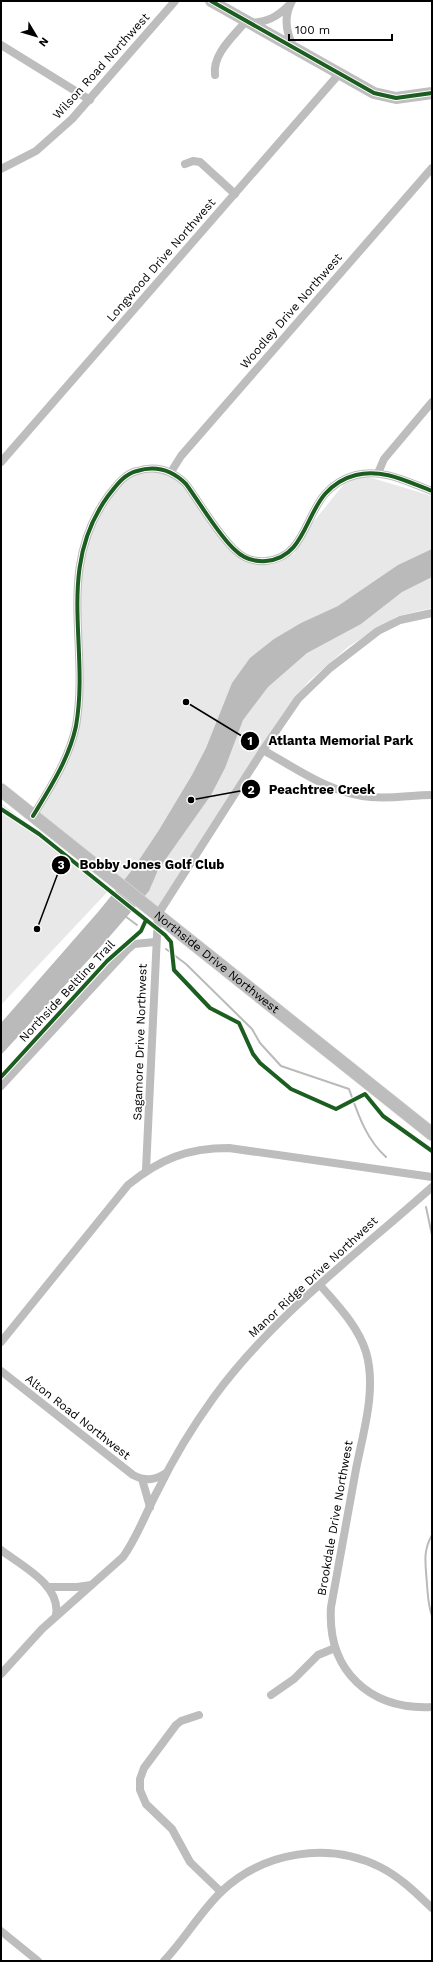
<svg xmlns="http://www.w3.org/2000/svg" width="433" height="1962" font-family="'Work Sans',sans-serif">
<rect width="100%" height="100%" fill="#fff"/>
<!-- green -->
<g fill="#e8e8e8">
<path d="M139,467l32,3 66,84 26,10 31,-10 16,-28 34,-42 18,-9 70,21v112l-34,8 -25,15 -25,16 -40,35 -47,64 -104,172 -43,-43 -74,-62 24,-44 14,-46 4,-168 14,-47z"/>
<path d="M1,803l110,85 -110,117z"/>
</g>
<!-- water -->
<path fill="#bababa" d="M432,549v28l-30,15 -41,32 -54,29 -39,34 -25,33 -18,48 -14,27 -53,75 -9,21 -45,52 -103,112v-32l97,-111 35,-43 26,-39 33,-55 14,-27 26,-65 18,-25 24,-19 27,-16 37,-17 60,-41z"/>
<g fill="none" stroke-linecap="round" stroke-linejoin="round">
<!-- stream -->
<g stroke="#bababa" stroke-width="2">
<path d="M125,916l12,9"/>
<path d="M166,949l20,15 66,65 8,14 21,23 68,23c9,25 17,50 37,68"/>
<path d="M426,1207l6,28"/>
<path d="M432,1535c-10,17 -6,31 -5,50 1,11 1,20 5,31"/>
</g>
<!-- primary casing -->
<g stroke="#dbdbdb" stroke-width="14">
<g id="primary">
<path id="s1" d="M1,790l431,344"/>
</g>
</g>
<!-- minor -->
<g stroke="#bdbdbd" stroke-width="8">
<path d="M292,1c-9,16 -6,32 2,47"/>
<path d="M251,23c16,-1 26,-6 37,-17"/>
<path d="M1,45l89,55"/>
<path d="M215,75c-3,-21 19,-39 31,-54"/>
<path d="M185,164l8,-3 7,1 35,32"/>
<path d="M1,169l35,-18 36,-32 103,-118"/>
<path d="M1,462l338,-388"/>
<path d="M171,472l10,-16 251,-288"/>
<path d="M378,473l6,-14 48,-57"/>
<path d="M263,750c34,19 68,44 108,47 20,2 41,-2 61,-2"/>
<path d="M33,816c17,-28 36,-57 43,-90 14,-80 -21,-157 32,-230 8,-10 16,-22 29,-25 19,-6 35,-1 49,13 14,19 33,52 49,66 8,8 19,12 31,11 37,-3 39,-44 59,-67 8,-9 19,-16 31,-19 26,-7 52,7 76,16"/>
<path d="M1,1086l126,-136 7,-6 21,-2"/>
<path d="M146,1170l12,-256 105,-164 35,-51 32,-31 48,-37 22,-11 32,-7"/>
<path d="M320,1285c18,21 38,41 46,67 11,37 -3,81 -10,117 -8,46 -17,92 -25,138 -4,64 39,103 101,100"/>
<path d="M1,1342l127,-157c32,-26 59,-37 101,-37l203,29"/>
<path d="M1,1371l132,104c12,6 21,6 33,-2"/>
<path d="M142,1479l8,28"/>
<path d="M1,1550c21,16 60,35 55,65"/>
<path d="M49,1587h28l14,-2"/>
<path d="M1,1674l41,-45 81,-72c15,-21 23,-45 35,-67 16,-33 35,-64 56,-93 60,-82 143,-143 218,-210"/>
<path d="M271,1695l23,-16 24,-24 17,-7"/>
<path d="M199,1715l-18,6 -5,4 -32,43 -4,11v11l6,14 26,25 18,33 31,30"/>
<path d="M1,1931l37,30"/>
<path d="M164,1961c21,-22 36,-49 58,-70 42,-39 106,-50 158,-24 20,10 36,26 52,41"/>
</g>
<!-- secondary -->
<path stroke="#bfbfbf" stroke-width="12" d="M211,1l163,92 22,5 36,-5"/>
<!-- primary -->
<use href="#primary" stroke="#bdbdbd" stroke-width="13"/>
<!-- cycleway casing -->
<g stroke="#fff" stroke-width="6">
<g id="cycleway">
<path d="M211,1l163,92 22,5 36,-5"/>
<path d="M1,809l38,25 126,101 6,7 3,28 36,38 29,15 14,31 7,9 31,26 45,20 29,-15 18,22 49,35"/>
<path d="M33,816c17,-28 36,-57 43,-90 14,-80 -21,-157 32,-230 8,-10 16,-22 29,-25 19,-6 35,-1 49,13 14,19 33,52 49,66 8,8 19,12 31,11 37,-3 39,-44 59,-67 8,-9 19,-16 31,-19 26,-7 52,7 76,16"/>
<path d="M1,1077l106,-116 34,-30 5,-11"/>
</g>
</g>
<!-- cycleway -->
<use href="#cycleway" stroke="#1b5e20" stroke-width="4"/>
</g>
<g text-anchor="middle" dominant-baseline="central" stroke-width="3.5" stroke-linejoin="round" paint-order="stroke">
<!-- street labels -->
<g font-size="12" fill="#000" stroke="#fff">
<text transform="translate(101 66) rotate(-48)">Wilson Road Northwest</text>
<text transform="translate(161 260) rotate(-49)">Longwood Drive Northwest</text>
<text transform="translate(291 311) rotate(-49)">Woodley Drive Northwest</text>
<text stroke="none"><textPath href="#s1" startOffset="276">Northside Drive Northwest</textPath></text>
<text transform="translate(67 991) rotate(-47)">Northside Beltline Trail</text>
<text transform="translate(140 1042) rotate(-88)">Sagamore Drive Northwest</text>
<text transform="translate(313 1277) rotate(-43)">Manor Ridge Drive Northwest</text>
<text transform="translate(78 1417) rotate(38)">Alton Road Northwest</text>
<text transform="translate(335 1518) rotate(-80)">Brookdale Drive Northwest</text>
</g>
</g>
<!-- callouts -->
<path fill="none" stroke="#000" stroke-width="1.5" d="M186 702L250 741M191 800L251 789M37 929L61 865"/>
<g fill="#000" stroke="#fff" stroke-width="1.5">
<circle cx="186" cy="702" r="4"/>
<circle cx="191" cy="800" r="4"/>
<circle cx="37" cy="929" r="4"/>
<circle cx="250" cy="741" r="10"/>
<circle cx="251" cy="789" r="10"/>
<circle cx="61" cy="865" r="10"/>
</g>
<g font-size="12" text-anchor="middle" font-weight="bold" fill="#fff">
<text x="250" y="745">1</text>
<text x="251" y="794">2</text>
<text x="61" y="869">3</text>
</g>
<g font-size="13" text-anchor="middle" font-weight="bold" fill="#000" stroke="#fff" stroke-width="3.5" stroke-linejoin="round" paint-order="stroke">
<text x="341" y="745">Atlanta Memorial Park</text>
<text x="322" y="794">Peachtree Creek</text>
<text x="152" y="869">Bobby Jones Golf Club</text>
</g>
<!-- border -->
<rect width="433" height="1962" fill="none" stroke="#000000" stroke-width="4"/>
<!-- north arrow -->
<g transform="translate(36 36) rotate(128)" stroke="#ffffff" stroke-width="3" paint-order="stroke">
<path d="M0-3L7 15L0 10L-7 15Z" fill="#000000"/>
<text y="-6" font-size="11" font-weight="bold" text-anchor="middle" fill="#000000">N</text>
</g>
<!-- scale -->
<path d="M289 34v6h103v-6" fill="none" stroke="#000000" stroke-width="2"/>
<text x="295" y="34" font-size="12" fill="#000000" stroke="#ffffff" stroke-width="3" paint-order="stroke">100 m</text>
</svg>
